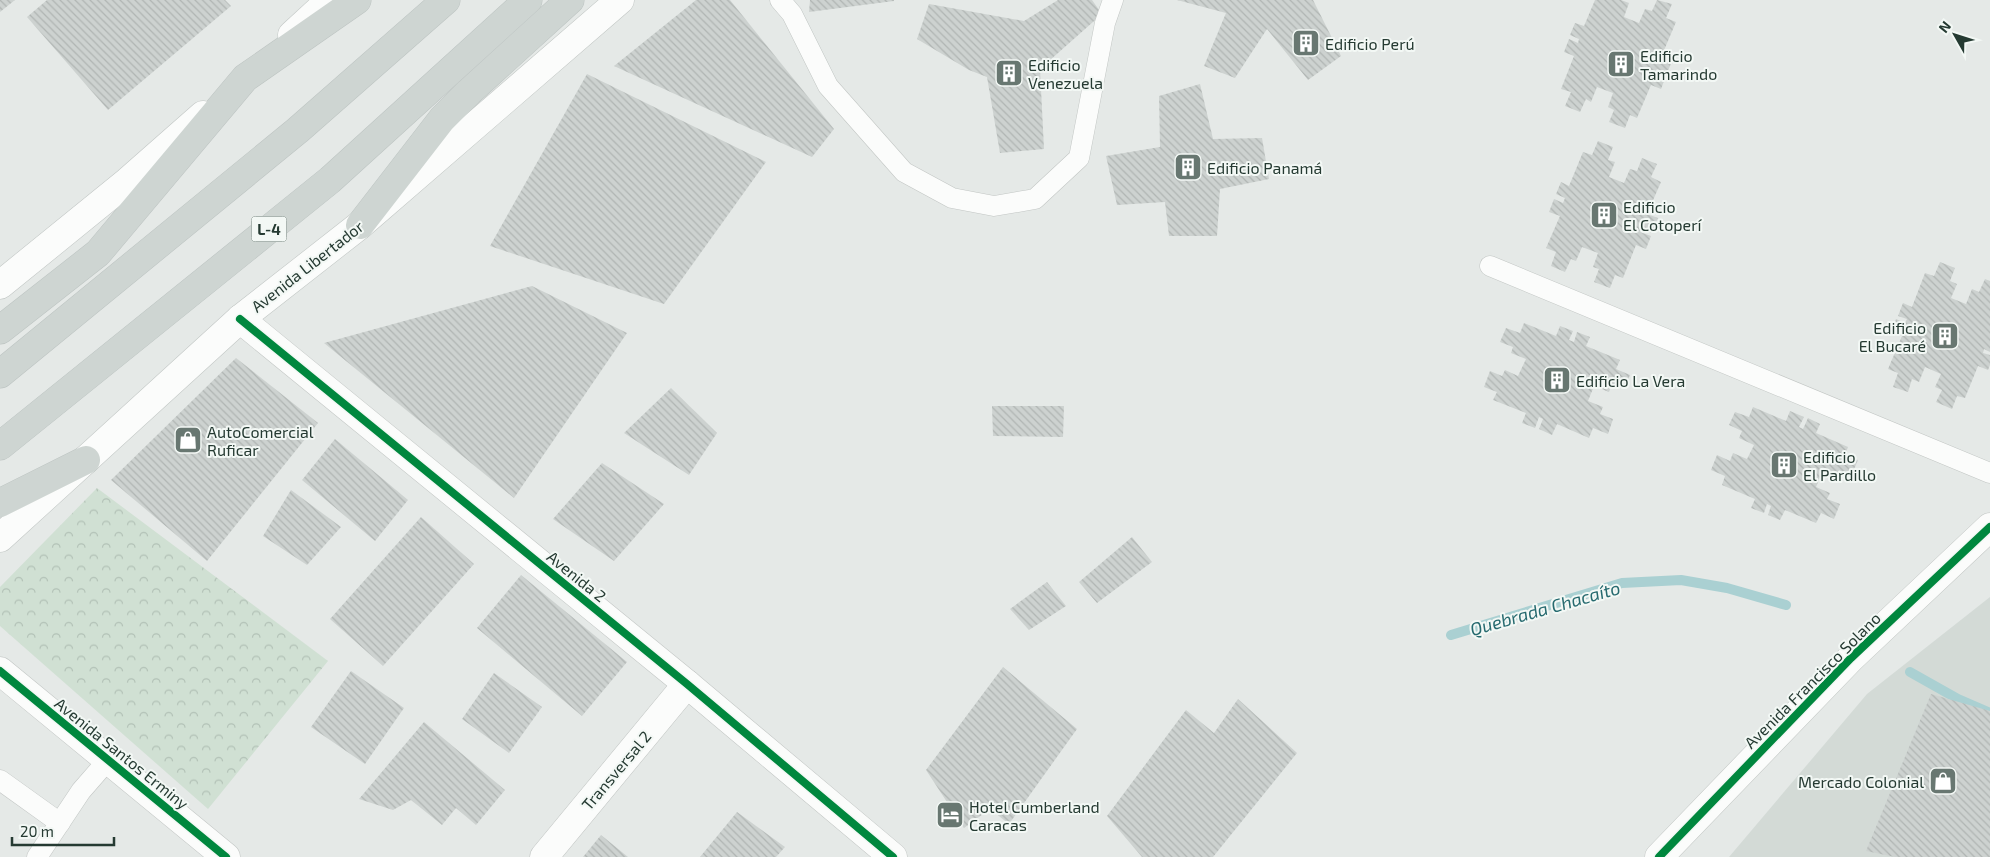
<svg xmlns="http://www.w3.org/2000/svg" width="1990" height="857" font-family="'Exo 2',sans-serif">
<defs>
<pattern id="forest-crowns" width="20" height="18" patternUnits="userSpaceOnUse" patternTransform="scale(1.25)"><rect width="20" height="18" fill="#d0e0d3"/><path d="M2 6a3 3 0 1 1 6 0M12 15a3 3 0 1 1 6 0" fill="none" stroke="#b2c1b6"/></pattern>
<pattern id="building-back-hatch" width="6" height="6" patternUnits="userSpaceOnUse" patternTransform="scale(1.25)"><rect width="6" height="6" fill="#cdd2d0"/><path d="M-1 5l2 2M0 0l6 6M5-1l2 2" fill="none" stroke="#b0b5b3"/></pattern>
</defs>
<rect width="100%" height="100%" fill="#e5e9e7"/>
<!-- built -->
<path fill="#d3dad6" d="M1990,597v260h-261l138,-163z"/>
<!-- forest -->
<path fill="url(#forest-crowns)" d="M97,488l231,173 -120,148 -208,-183v-39z"/>
<g fill="none" stroke-linecap="round" stroke-linejoin="round">
<!-- stream -->
<g stroke="#aad0d2" stroke-width="10">
<path d="M1451,635l171,-52 59,-3 46,8 59,17"/>
<path d="M1910,672l48,27 32,14"/>
</g>
</g>
<!-- building -->
<g fill="url(#building-back-hatch)">
<path d="M0,0h15l-15,12z"/>
<path d="M47,0h178l6,6 -123,104 -81,-93z"/>
<path d="M696,0h34l104,129 -22,28 -198,-91z"/>
<path d="M810,0h84v1l-85,11z"/>
<path d="M1058,0h34l10,14 -62,55 4,80 -44,4 -13,-76 -18,-7 -52,-31 12,-35 95,17z"/>
<path d="M1177,0h136l28,56 -33,24 -41,-51 -32,49 -31,-12 22,-53z"/>
<path d="M1595,0h26l8,3 -5,14 15,6 6,-14 7,2 5,-11 15,4 -6,14 10,4 -14,33 11,4 -6,14 -10,-4 -2,3 11,4 -5,13 -10,-4 -14,33 -7,-3 -5,13 -16,-6 5,-12 -6,-3 5,-14 -16,-6 -6,15 -5,-3 -6,13 -15,-6 6,-14 -10,-3 13,-33 -10,-4 5,-13 9,4 1,-4 -9,-4 5,-12 9,3z"/>
<path d="M587,74l179,88 -102,142 -174,-58z"/>
<path d="M1200,84l13,55 49,-1 7,41 -49,10 -3,47h-48l-4,-34 -48,3 -11,-49 54,-9 -1,-51z"/>
<path d="M1598,141l15,6 -5,13 7,2 -6,15 15,6 6,-14 7,2 5,-13 15,6 -6,13 10,5 -14,32 11,4 -6,15 -10,-4 -2,3 11,4 -5,13 -10,-4 -13,33 -8,-3 -5,13 -16,-6 5,-13 -6,-2 5,-14 -16,-6 -6,14 -5,-2 -6,13 -14,-6 5,-14 -10,-4 14,-32 -11,-4 5,-13 9,4 2,-5 -9,-4 5,-12 8,4 14,-34 9,3z"/>
<path d="M1940,262l15,6 -5,13 7,3 -6,14 15,6 6,-15 7,3 6,-13 5,2v71l-6,-3 -1,4 7,2v10l-2,5 -10,-4 -13,32 -8,-2 -5,13 -16,-7 6,-12 -7,-3 6,-13 -16,-7 -6,15 -7,-3 -4,13 -15,-5 5,-14 -10,-4 14,-33 -10,-4 4,-13 9,4 2,-4 -9,-3 5,-13 9,4 13,-34 9,3z"/>
<path d="M532,286l95,47 -113,165 -190,-155z"/>
<path d="M1524,323l32,13 4,-10 13,5 -4,9 5,2 3,-10 13,5 -4,9 34,14 -4,9 14,6 -6,14 -12,-5 -3,8 -15,-6 -6,15 15,6 -3,7 13,5 -5,15 -15,-6 -4,10 -32,-14 -5,11 -13,-6 4,-10 -4,-2 -4,11 -13,-5 4,-10 -33,-13 4,-8 -13,-5 6,-16 12,5 3,-6 13,6 8,-17 -15,-6 2,-6 -13,-5 6,-14 14,5z"/>
<path d="M236,358l82,65 -111,138 -96,-81z"/>
<path d="M671,388l46,45 -28,42 -65,-42z"/>
<path d="M992,406h72l-1,31 -70,-1z"/>
<path d="M1753,407l33,14 4,-10 14,6 -5,10 4,2 5,-11 12,6 -4,9 32,14 -3,8 13,5 -7,16 -12,-6 -3,7 -13,-6 -7,16 14,6 -3,6 13,5 -6,15 -13,-6 -5,10 -31,-13 -5,10 -12,-5 3,-9 -4,-2 -3,9 -13,-5 4,-9 -33,-14 3,-9 -14,-6 6,-15 13,6 3,-8 14,6 7,-14 -15,-7 3,-7 -13,-6 6,-13 14,5z"/>
<path d="M335,439l73,61 -33,41 -73,-61z"/>
<path d="M602,463l62,41 -50,57 -61,-42z"/>
<path d="M291,490l50,37 -34,38 -44,-29z"/>
<path d="M421,517l53,47 -91,102 -53,-47z"/>
<path d="M1132,537l20,25 -55,41 -18,-21z"/>
<path d="M521,575l106,87 -45,54 -105,-88z"/>
<path d="M1047,582l19,24 -37,24 -19,-21z"/>
<path d="M1003,667l74,62 -68,95 -19,-15 -26,19 -38,-58z"/>
<path d="M351,671l53,37 -39,56 -54,-37z"/>
<path d="M494,673l48,34 -33,46 -47,-34z"/>
<path d="M1931,694l59,17v146h-95l-29,-6z"/>
<path d="M1238,699l59,54 -84,104h-71l-35,-41 79,-106 28,23z"/>
<path d="M424,722l81,68 -29,35 -20,-17 -14,17 -31,-25 -18,10 -34,-11z"/>
<path d="M737,812l48,35 -9,10h-76z"/>
<path d="M601,835l27,22h-45z"/>
</g>
<g fill="none" stroke-linecap="round" stroke-linejoin="round">
<!-- service casing -->
<g stroke="#c2c6c4" stroke-width="21">
<g id="service">
<path d="M780,0l12,14 36,72 76,86 48,26 42,8 41,-7 44,-41 26,-135 8,-23"/>
<path d="M1490,266l500,207"/>
<path d="M0,780l60,43"/>
<path d="M37,857l44,-66 27,-31"/>
</g>
</g>
<!-- minor casing -->
<g stroke="#c2c6c4" stroke-width="29">
<g id="minor">
<path d="M240,319l447,365 206,173"/>
<path d="M0,671l226,186"/>
<path d="M544,857l143,-173"/>
<path d="M1659,857l192,-199 139,-131"/>
</g>
</g>
<!-- secondary casing -->
<g stroke="#c1c6c4" stroke-width="29">
<g id="secondary">
<path d="M292,35l38,-35"/>
<path d="M0,285l128,-104 75,-66"/>
<path d="M0,538l240,-219 120,-94 260,-225"/>
</g>
</g>
<!-- primary casing -->
<g stroke="#bdc4c2" stroke-width="29">
<g id="primary">
<path d="M360,225l82,-106 27,-27 101,-92"/>
<path d="M0,330l98,-77 147,-175 112,-78"/>
<path d="M0,374l298,-244 148,-130"/>
<path d="M0,446l330,-266 198,-180"/>
<path d="M0,503l86,-43"/>
</g>
</g>
<!-- service -->
<use href="#service" stroke="#fbfcfb" stroke-width="20"/>
<!-- minor -->
<use href="#minor" stroke="#fbfcfb" stroke-width="28"/>
<!-- secondary -->
<use href="#secondary" stroke="#fbfcfb" stroke-width="28"/>
<!-- primary -->
<use href="#primary" stroke="#ced5d2" stroke-width="28"/>
<!-- cycleway casing -->
<g stroke="#f3f8f5" stroke-width="11">
<g id="cycleway">
<path d="M240,319l447,365 206,173"/>
<path d="M0,671l226,186"/>
<path d="M1659,857l192,-199 139,-131"/>
</g>
</g>
<!-- cycleway -->
<use href="#cycleway" stroke="#00873e" stroke-width="8"/>
</g>
<!-- icons -->
<defs>
<g id="building-square" transform="scale(1.4375)"><rect x="-9" y="-9" width="18" height="18" rx="4" fill="#687771" stroke="#f3f8f5"/><path d="M-4-6H4V6H1V3H-1V6H-4ZM-2.5-4.3h1.7v1.8h-1.7ZM.8-4.3h1.7v1.8H.8ZM-2.5-1h1.7V.8h-1.7ZM.8-1h1.7V.8H.8Z" fill="#fff"/></g>
<g id="shop-square" transform="scale(1.4375)"><rect x="-9" y="-9" width="18" height="18" rx="4" fill="#687771" stroke="#f3f8f5"/><path d="M-5-2.5h2.3a2.7 3.5 0 0 1 5.4 0H5L5.5 6h-11ZM-1.5-2.5h3a1.5 2.3 0 0 0-3 0Z" fill="#fff"/></g>
<g id="hotel-square" transform="scale(1.4375)"><rect x="-9" y="-9" width="18" height="18" rx="4" fill="#687771" stroke="#f3f8f5"/><path d="M-6-4.5h1.5V1H6V5H4.5V3h-9V5H-6ZM-4 0a1.8 1.8 0 1 1 3.6 0ZM.5 0V-2.5h3Q6-2.5 6 0Z" fill="#fff"/></g>
</defs>
<g fill-rule="evenodd">
<use href="#building-square" x="1306" y="43"/>
<use href="#building-square" x="1621" y="64"/>
<use href="#building-square" x="1009" y="73"/>
<use href="#building-square" x="1188" y="167"/>
<use href="#building-square" x="1604" y="215"/>
<use href="#building-square" x="1945" y="336"/>
<use href="#building-square" x="1557" y="380"/>
<use href="#shop-square" x="188" y="440"/>
<use href="#building-square" x="1784" y="465"/>
<use href="#shop-square" x="1943" y="781"/>
<use href="#hotel-square" x="950" y="815"/>
</g>
<g text-anchor="middle" dominant-baseline="central" stroke-width="4" stroke-linejoin="round" paint-order="stroke">
<!-- shield labels -->
<rect fill="#f3f8f5" stroke="#63736c" stroke-width="1" x="251.5" y="216.5" width="35" height="25" rx="4"/>
<g font-size="15" font-weight="bold" fill="#253a32">
<text x="269" y="229">L-4</text>
</g>
<!-- poi labels -->
<g font-size="16" fill="#253a32" stroke="#f3f8f5" text-anchor="start">
<text x="1325" y="43">Edificio Perú</text>
<text x="1640" y="55">Edificio<tspan x="1640" dy="18">Tamarindo</tspan></text>
<text x="1028" y="64">Edificio<tspan x="1028" dy="18">Venezuela</tspan></text>
<text x="1207" y="167">Edificio Panamá</text>
<text x="1623" y="206">Edificio<tspan x="1623" dy="18">El Cotoperí</tspan></text>
<text x="1926" y="327" text-anchor="end">Edificio<tspan x="1926" dy="18">El Bucaré</tspan></text>
<text x="1576" y="380">Edificio La Vera</text>
<text x="207" y="431">AutoComercial<tspan x="207" dy="18">Ruficar</tspan></text>
<text x="1803" y="456">Edificio<tspan x="1803" dy="18">El Pardillo</tspan></text>
<text x="1924" y="781" text-anchor="end">Mercado Colonial</text>
<text x="969" y="806">Hotel Cumberland<tspan x="969" dy="18">Caracas</tspan></text>
</g>
<!-- street labels -->
<g font-size="16" fill="#253a32" stroke="#f3f8f5">
<text transform="translate(307 266) rotate(-38)">Avenida Libertador</text>
<text transform="translate(577 576) rotate(39)">Avenida 2</text>
<text transform="translate(1812 680) rotate(-45)">Avenida Francisco Solano</text>
<text transform="translate(122 753) rotate(39)">Avenida Santos Erminy</text>
<text transform="translate(616 770) rotate(-50)">Transversal 2</text>
</g>
<!-- water labels -->
<g font-size="18" font-style="italic" fill="#266a6f" stroke="#f3f8f5">
<text transform="translate(1545 608) rotate(-16)">Quebrada Chacaíto</text>
</g>
</g>
<!-- north arrow -->
<g transform="translate(1955 35) rotate(309)" stroke="#f3f8f5" stroke-width="4" paint-order="stroke">
<path d="M0-4L9 19L0 12L-9 19Z" fill="#253a32"/>
<text y="-8" font-size="14" font-weight="bold" text-anchor="middle" fill="#253a32">N</text>
</g>
<!-- scale -->
<path d="M12 837v8h102v-8" fill="none" stroke="#253a32" stroke-width="2.5"/>
<text x="20" y="837" font-size="15" fill="#253a32" stroke="#f3f8f5" stroke-width="4" paint-order="stroke">20 m</text>
</svg>
